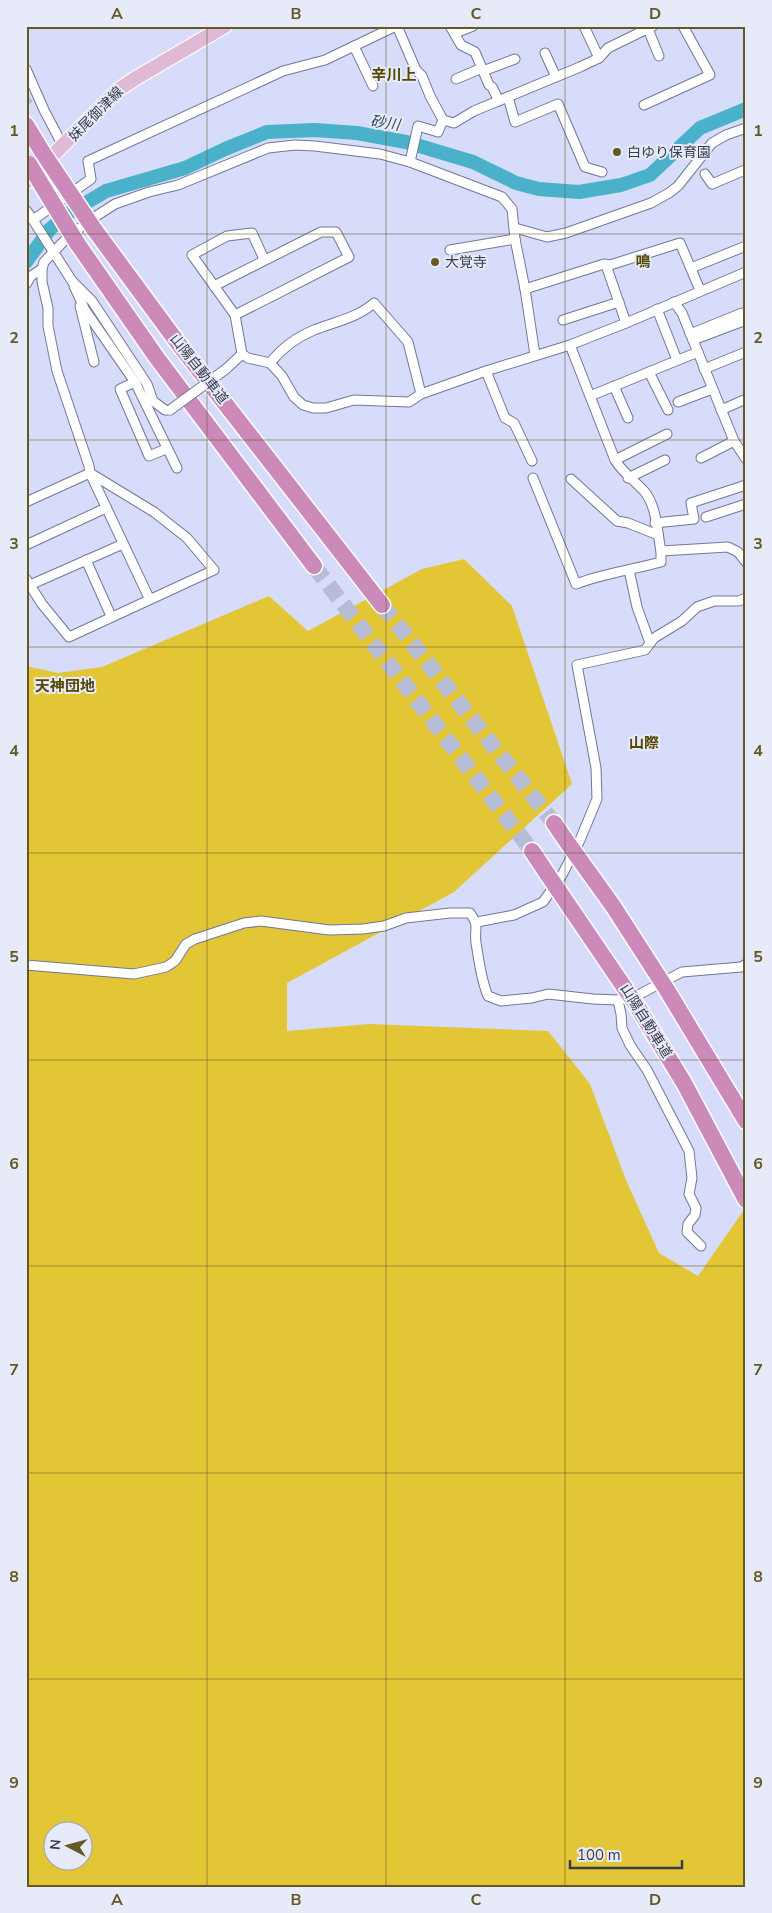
<svg xmlns="http://www.w3.org/2000/svg" width="772" height="1913" font-family="'Nunito Sans','Noto Sans JP',sans-serif">
<rect width="100%" height="100%" fill="#d7dcfa"/>
<!-- green -->
<path fill="#e3c636" fill-rule="evenodd" d="M464,559l48,47 60,178 -118,108 -167,91v48l82,-7 179,7 42,53 36,96 33,73 39,23 48,-69v680h-720v-1221l32,7 44,-6 167,-71 39,35 114,-62zM52,1830h30v30h-30z"/>
<g fill="none" stroke-linecap="round" stroke-linejoin="round">
<!-- river -->
<path stroke="#4ab1cb" stroke-width="14" d="M26,262l24,-33 19,-16 37,-22 79,-23 40,-19 42,-17 48,-2 42,3 49,9 67,20 43,21 23,6 40,3 42,-7 29,-10 50,-47 46,-19"/>
<!-- street-tunnel -->
<path stroke="#b7bcd7" stroke-width="9" stroke-dasharray="9 4.5" stroke-linecap="butt" d="M26,101l4,-3"/>
<!-- highway-tunnel -->
<g stroke="#b7bcd7" stroke-width="16" stroke-dasharray="16 8" stroke-linecap="butt">
<path d="M314,566l218,285"/>
<path d="M382,605l172,218"/>
</g>
<!-- street casing -->
<g stroke="#727798" stroke-width="11">
<g id="street">
<path d="M397,26l19,44 6,6 8,20 13,24"/>
<path d="M450,26l11,19 14,7 14,33 3,2 7,14"/>
<path d="M584,26l15,32"/>
<path d="M648,29l11,27"/>
<path d="M455,33l18,-7"/>
<path d="M354,46l19,40"/>
<path d="M545,53l11,24"/>
<path d="M26,69l18,41 19,36"/>
<path d="M483,71l32,-12"/>
<path d="M456,79l26,-11"/>
<path d="M508,97l7,25 43,-18 27,63 17,5"/>
<path d="M644,105l66,-30 -27,-49"/>
<path d="M410,162l8,-36 20,6 5,-12 11,3 20,-12 106,-44 19,-9 9,-10 45,-22"/>
<path d="M705,174l7,10 33,-14 1,2"/>
<path d="M26,210l7,10 58,-41 -3,-18 195,-90 42,-11 71,-34"/>
<path d="M33,220l39,61 20,20 55,83 6,17 12,9h5"/>
<path d="M515,228l32,9 19,-4 85,-30 18,-10 9,-7 34,-43 14,-8 20,-7"/>
<path d="M450,250l65,-11"/>
<path d="M264,259l-12,-26 -25,3 -35,19 43,60 7,39 6,4 22,5 12,13 12,21 9,8 10,3h13l28,-8 55,2 12,-8 65,-23 84,-26 56,-22 120,-51"/>
<path d="M606,265l20,58"/>
<path d="M691,268l55,-22"/>
<path d="M26,284l5,-8 11,-7"/>
<path d="M74,286l11,24 50,72 42,86"/>
<path d="M214,286l107,-54h15l13,25 -114,58"/>
<path d="M525,289l79,-25 6,1 70,-22 20,47"/>
<path d="M674,302l8,11 52,128 12,18"/>
<path d="M80,306l14,56"/>
<path d="M657,309l20,51"/>
<path d="M563,320l56,-18"/>
<path d="M690,334l52,-21"/>
<path d="M693,340l53,-20"/>
<path d="M570,345l45,115c8,13 19,20 29,31 13,15 13,41 17,60l67,-4 10,5 8,10"/>
<path d="M270,363c11,-14 27,-26 44,-33 20,-8 43,-12 60,-27l34,39 13,52"/>
<path d="M226,369l16,-15"/>
<path d="M704,369l42,-17"/>
<path d="M486,371l19,47 9,5 18,38"/>
<path d="M649,372l19,38"/>
<path d="M135,382l-15,7 29,67 17,-7"/>
<path d="M614,386l14,32"/>
<path d="M590,396l108,-44"/>
<path d="M678,402l34,-13"/>
<path d="M721,410l25,-11"/>
<path d="M701,458l33,-17"/>
<path d="M615,460l52,-26"/>
<path d="M533,478l43,106c28,-11 56,-14 85,-22v-11"/>
<path d="M628,478l37,-18"/>
<path d="M571,479l46,42 11,2 30,12"/>
<path d="M26,502l64,-29 64,39 33,26 27,32 -145,67 -27,-33 -16,-25"/>
<path d="M706,517l40,-13"/>
<path d="M655,523l39,-4 -3,-16 55,-18"/>
<path d="M26,545l80,-37"/>
<path d="M86,560l25,56"/>
<path d="M629,570l8,37 13,36"/>
<path d="M30,585l93,-41"/>
<path d="M149,598l-59,-125 -1,-7 -32,-95 -9,-45v-18l-6,-26v-13l2,-7 20,-21 26,-21 25,-16 34,-12 29,-7 90,-37 27,-3 20,1 65,8 30,8 92,35 10,12 3,30 10,50 10,66"/>
<path d="M477,922l37,-7 29,-13 19,-27 18,-35 17,-41 -1,-31 -19,-103 68,-15 9,-12 28,-17 15,-14 17,-6h25l7,-3"/>
<path d="M26,965l108,9 32,-7 9,-6 11,-17 9,-5 49,-16 17,-2 68,9 34,-1 21,-3 22,-8 44,-5h20c10,14 4,15 6,30 3,17 5,37 12,53l13,5 31,-3 16,-4 45,5 25,1 22,-6 42,-22 59,-5 5,-3"/>
<path d="M618,1000l3,14 1,14 8,17 17,25 42,81 3,27 -3,16 7,14 -1,7 -7,9 -1,8 14,14"/>
</g>
</g>
<!-- primary casing -->
<g stroke="#fff" stroke-width="16">
<path id="primary" d="M26,182l92,-92 18,-12 89,-52"/>
</g>
<!-- highway casing -->
<g stroke="#fff" stroke-width="19">
<g id="highway">
<path d="M26,125l17,28"/>
<path d="M94,229l84,114 204,262"/>
<path d="M77,243l80,115 157,208"/>
<path d="M554,823l13,19"/>
<path d="M532,851l16,24"/>
<path d="M667,990l79,131"/>
<path d="M637,1006l47,77 62,117"/>
</g>
</g>
<!-- street -->
<use href="#street" stroke="#fff" stroke-width="9"/>
<!-- primary -->
<use href="#primary" stroke="#e0b9d5" stroke-width="14"/>
<!-- highway -->
<use href="#highway" stroke="#cb8ab9" stroke-width="16"/>
<!-- street-bridge casing -->
<g stroke="#727798" stroke-width="11" stroke-linecap="butt">
<path id="street-bridge" d="M170,410l56,-41"/>
</g>
<!-- highway-bridge casing -->
<g stroke="#fff" stroke-width="19" stroke-linecap="butt">
<g id="highway-bridge">
<path d="M43,153l51,76"/>
<path d="M29,164l48,79"/>
<path d="M567,842l46,64 54,84"/>
<path d="M548,875l89,131"/>
</g>
</g>
<!-- street-bridge -->
<use href="#street-bridge" stroke="#fff" stroke-width="9"/>
<!-- highway-bridge -->
<use href="#highway-bridge" stroke="#cb8ab9" stroke-width="16"/>
</g>
<!-- grid -->
<path fill="none" stroke="#645925" stroke-width="1" stroke-opacity="0.55" d="M207,26v1861M386,26v1861M565,26v1861M26,234h720M26,440h720M26,647h720M26,853h720M26,1060h720M26,1266h720M26,1473h720M26,1679h720"/>
<!-- markers -->
<g fill="#645925" stroke="#e7eaf9" stroke-width="2">
<circle cx="617" cy="152" r="5"/>
<circle cx="435" cy="262" r="5"/>
</g>
<g text-anchor="middle" dominant-baseline="central" stroke-width="4" stroke-linejoin="round" paint-order="stroke">
<!-- street labels -->
<g font-size="14" fill="#393c4a" stroke="#e7eaf9">
<text transform="translate(96 114) rotate(-45)">妹尾御津線</text>
<text transform="translate(199 369) rotate(52)">山陽自動車道</text>
<text transform="translate(646 1021) rotate(58)">山陽自動車道</text>
</g>
<!-- poi labels -->
<g font-size="14" fill="#393c4a" stroke="#e7eaf9" text-anchor="start">
<text x="627" y="152">白ゆり保育園</text>
<text x="445" y="262">大覚寺</text>
</g>
<!-- neighbourhood labels -->
<g font-size="15" font-weight="bold" fill="#544805" stroke="#e7eaf9">
<text x="394" y="75">辛川上</text>
<text x="643" y="262">鳴</text>
<text x="65" y="686">天神団地</text>
<text x="644" y="743">山際</text>
</g>
<!-- water labels -->
<g font-size="15" font-style="italic" fill="#2c4b53" stroke="#e7eaf9">
<text transform="translate(385 123) rotate(8)">砂川</text>
</g>
</g>
<!-- border -->
<rect width="772" height="1913" fill="none" stroke="#e7eaf9" stroke-width="55"/>
<!-- north arrow -->
<g transform="translate(68 1846) rotate(276)"><circle r="24" fill="#e7eaf9" stroke="#a1a4b3"/>
<path d="M0-4L9 19L0 12L-9 19Z" fill="#645925"/>
<text y="-8" font-size="14" font-weight="bold" text-anchor="middle" fill="#393c4a">N</text>
</g>
<!-- scale -->
<path d="M570 1860v8h112v-8" fill="none" stroke="#393c4a" stroke-width="2.5"/>
<text x="577" y="1860" font-size="15" fill="#393c4a" stroke="#e7eaf9" stroke-width="4" paint-order="stroke">100 m</text>
<rect x="28" y="28" width="716" height="1858" fill="none" stroke="#645925" stroke-width="2"/>
<g font-size="16" text-anchor="middle" font-weight="bold" fill="#645925">
<text x="117" y="19">A</text>
<text x="296" y="19">B</text>
<text x="476" y="19">C</text>
<text x="655" y="19">D</text>
<text x="14" y="136">1</text>
<text x="758" y="136">1</text>
<text x="14" y="343">2</text>
<text x="758" y="343">2</text>
<text x="14" y="549">3</text>
<text x="758" y="549">3</text>
<text x="14" y="756">4</text>
<text x="758" y="756">4</text>
<text x="14" y="962">5</text>
<text x="758" y="962">5</text>
<text x="14" y="1169">6</text>
<text x="758" y="1169">6</text>
<text x="14" y="1375">7</text>
<text x="758" y="1375">7</text>
<text x="14" y="1582">8</text>
<text x="758" y="1582">8</text>
<text x="14" y="1788">9</text>
<text x="758" y="1788">9</text>
<text x="117" y="1905">A</text>
<text x="296" y="1905">B</text>
<text x="476" y="1905">C</text>
<text x="655" y="1905">D</text>
</g>
</svg>
